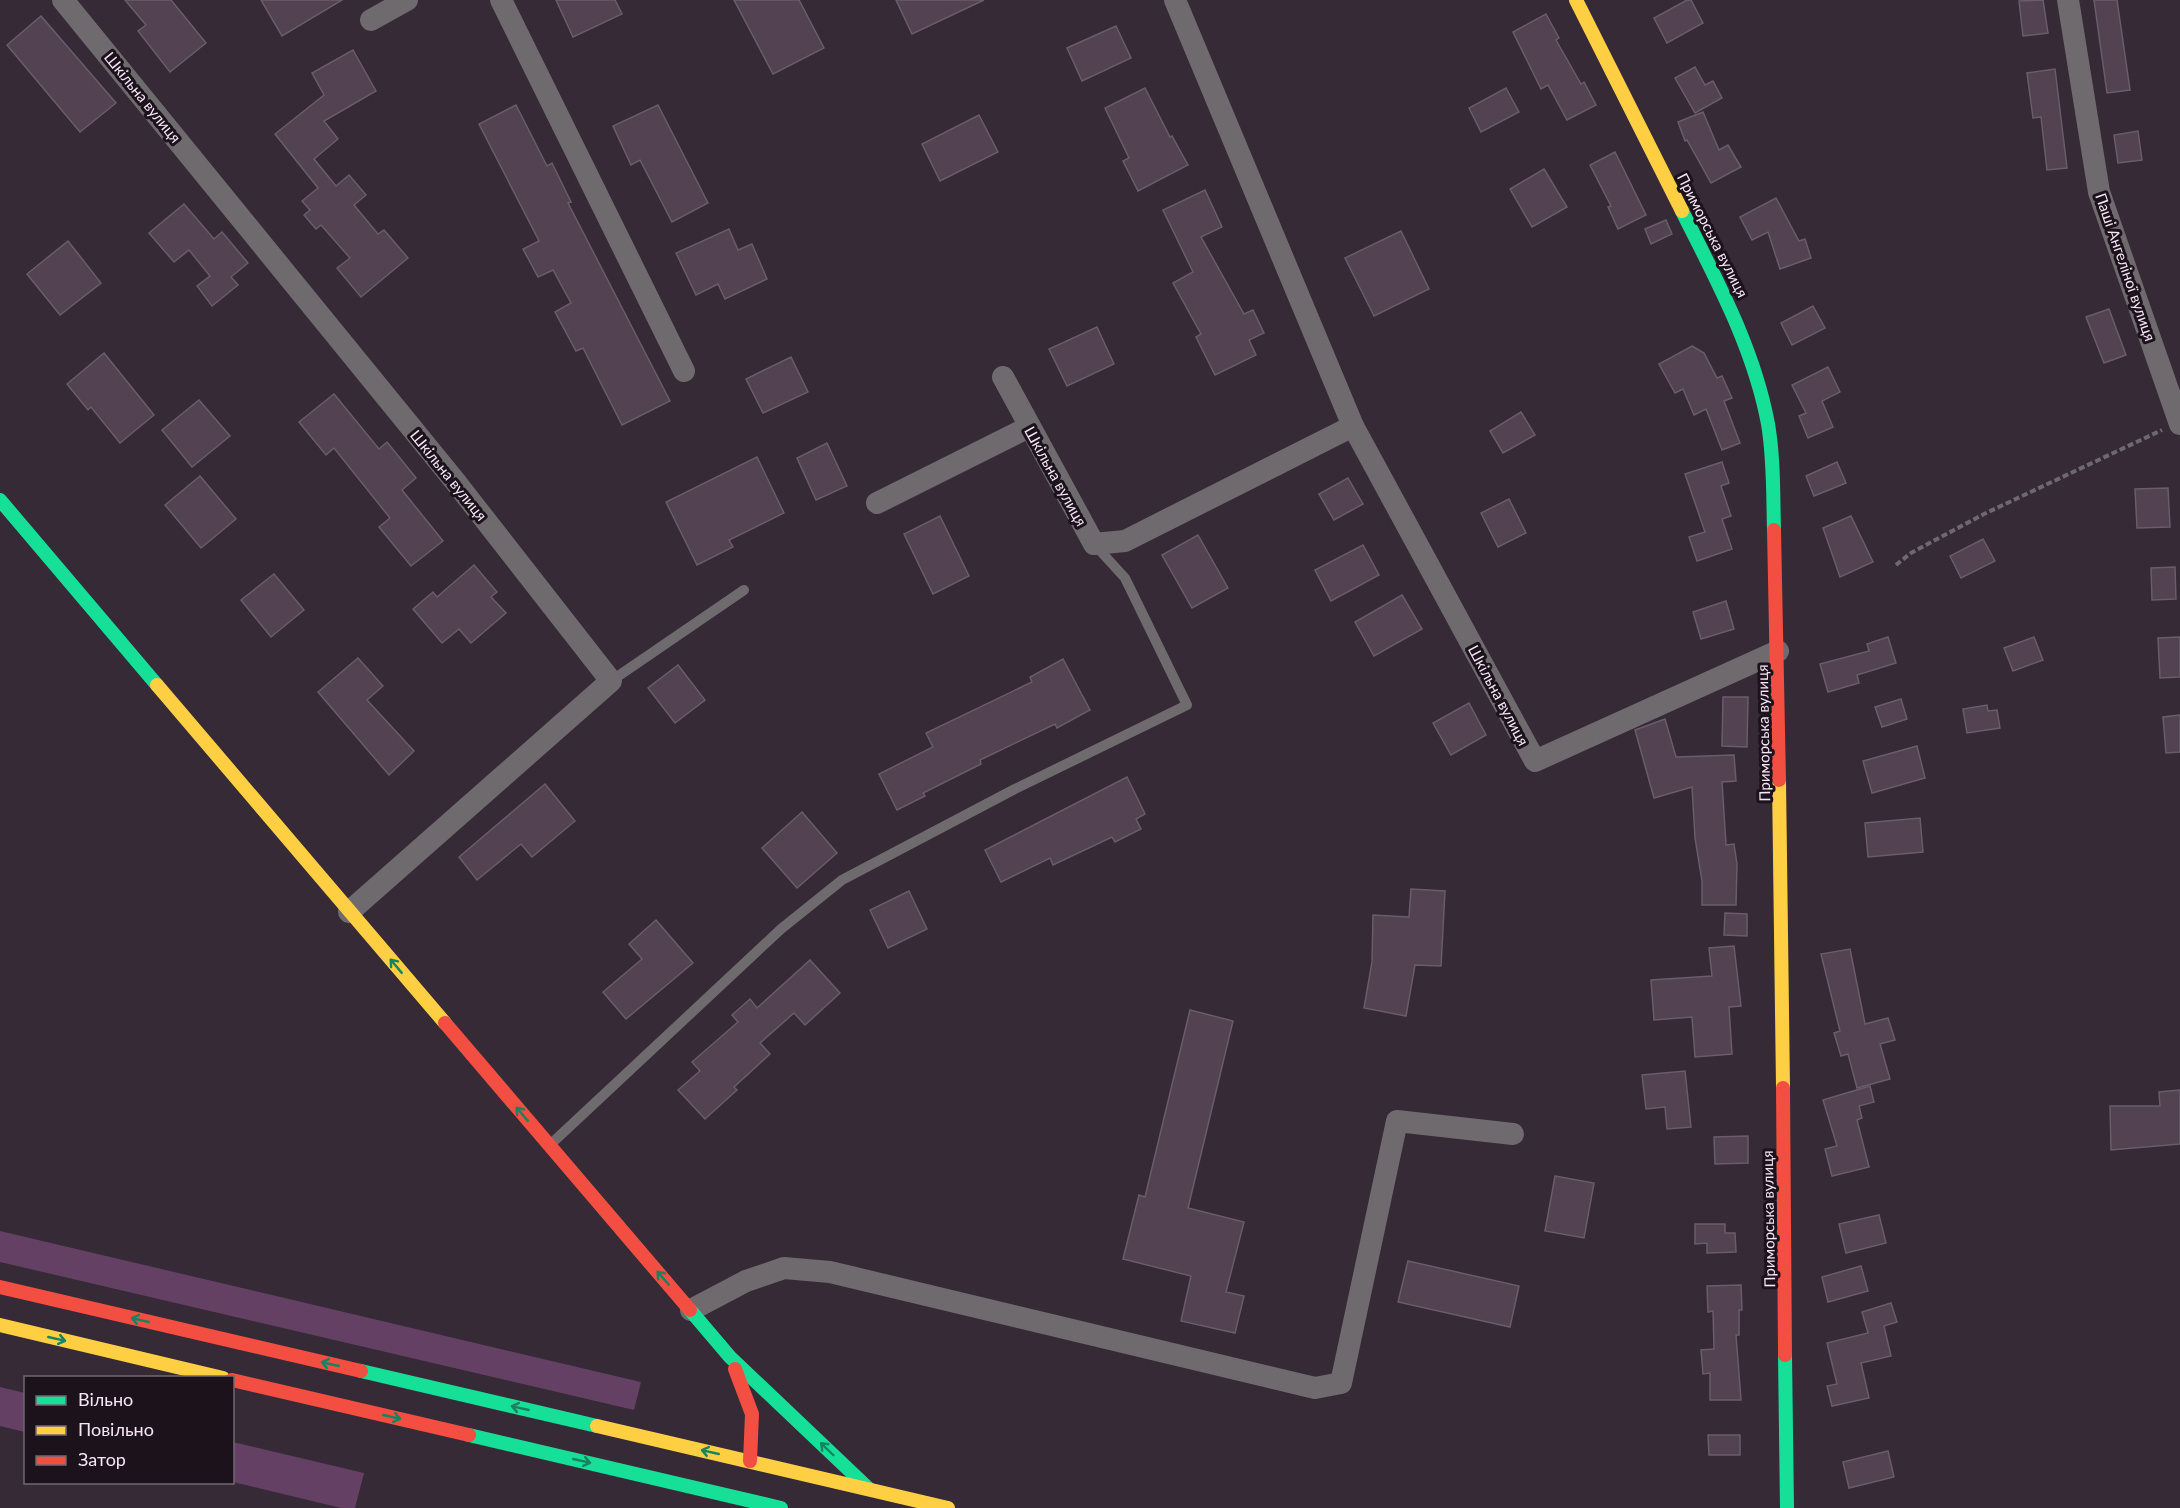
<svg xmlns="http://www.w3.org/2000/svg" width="2180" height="1508" font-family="Lato,sans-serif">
<rect width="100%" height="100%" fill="#352a35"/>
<!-- green -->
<g fill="#654065">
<path d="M0,1231l641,151 -7,28 -634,-148z"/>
<path d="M0,1387l25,6v39l-25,-6z"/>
<path d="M233,1442l131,31 -9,35h-14l-108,-26z"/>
</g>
<!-- building -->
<g fill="#524252" stroke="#685d68" stroke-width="1.5">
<path d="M125,0h46l35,43 -36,29 -32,-41 8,-6z"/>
<path d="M261,0h81l-60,36z"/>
<path d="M556,0h59l7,14 -49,23z"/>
<path d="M734,0h65l25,48 -51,26z"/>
<path d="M896,0h88l-72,34z"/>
<path d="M1687,0h4l12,23 -36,20 -13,-25z"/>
<path d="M2043,0l5,33 -25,3 -4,-35z"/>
<path d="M2094,0h23l13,90 -23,3z"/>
<path d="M1546,14l13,24 -3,2 25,44 3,-2 12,23 -29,15 -19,-35 -7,4 -28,-57z"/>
<path d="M41,16l75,87 -36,29 -73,-87z"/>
<path d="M1116,26l15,32 -49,23 -15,-33z"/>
<path d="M353,50l23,41 -52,30 14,18 -24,20 22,27 13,-11 17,20 -12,10 24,29 6,-4 24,28 -47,39 -24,-29 13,-10 -29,-33 -5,4 -12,-14 6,-5 -8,-9 16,-13 -43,-54 49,-39 -12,-22z"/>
<path d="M1695,67l10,18 8,-4 9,17 -27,15 -20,-35z"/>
<path d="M2055,69l12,99 -20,2 -6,-53 -8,1 -6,-45z"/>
<path d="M1145,88l25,49 2,-1 16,29 -50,26 -15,-30 6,-3 -24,-50z"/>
<path d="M1506,88l13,24 -38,20 -12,-24z"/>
<path d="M516,105l31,61 5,-3 19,39 -3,1 102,198 -48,24 -39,-77 -7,3 -21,-39 16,-9 -18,-33 -15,7 -15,-28 16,-8 -60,-117z"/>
<path d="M658,105l50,98 -36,19 -32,-62 -9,5 -18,-39z"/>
<path d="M1703,112l16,38 9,-5 13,22 -30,16 -24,-43 -2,1 -7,-19z"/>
<path d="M979,115l19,37 -58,29 -18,-37z"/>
<path d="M2138,131l4,29 -24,3 -4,-28z"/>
<path d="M1615,152l31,63 -28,14 -10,-22 3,-1 -21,-41z"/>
<path d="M1544,169l23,38 -35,20 -22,-38z"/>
<path d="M1205,190l17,37 -21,10 43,77 9,-4 11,23 -15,7 7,15 -41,20 -19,-38 5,-3 -28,-51 20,-11 -30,-62z"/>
<path d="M1776,198l23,43 6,-2 6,19 -31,11 -12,-37 -16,8 -12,-23z"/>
<path d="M184,204l30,35 8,-7 26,31 -17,14 7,8 -26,21 -15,-20 13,-10 -21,-26 -15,12 -25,-29z"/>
<path d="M1666,220l6,14 -21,10 -6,-15z"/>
<path d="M729,229l9,21 14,-6 15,35 -42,20 -7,-15 -22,11 -20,-42z"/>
<path d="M1401,231l28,58 -55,27 -29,-58z"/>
<path d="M68,241l33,42 -41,32 -33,-41z"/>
<path d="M1813,306l12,22 -33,17 -11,-22z"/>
<path d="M2109,309l17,46 -22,8 -18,-46z"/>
<path d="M1097,327l17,37 -47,22 -18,-37z"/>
<path d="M1692,346l12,7 13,25 5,-2 10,22 -8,3 16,42 -18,7 -16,-41 -12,6 -11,-26 -8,4 -16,-29z"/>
<path d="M104,353l50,62 -34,28 -29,-36 -3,3 -21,-26z"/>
<path d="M791,357l17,35 -45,21 -17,-34z"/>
<path d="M1828,367l12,25 -18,9 11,26 -25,11 -9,-22 7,-3 -14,-28z"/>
<path d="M334,394l45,55 8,-7 29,36 -14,12 41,51 -32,25 -32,-39 11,-9 -56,-70 -8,7 -27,-33z"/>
<path d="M199,400l31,36 -38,31 -30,-37z"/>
<path d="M1521,412l14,23 -32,18 -13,-22z"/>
<path d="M827,443l20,43 -31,14 -19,-42z"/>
<path d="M757,457l27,56 -55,27 4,7 -36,18 -31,-63z"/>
<path d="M1722,462l7,21 -8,3 10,30 -9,3 10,30 -35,12 -8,-24 16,-5 -20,-58z"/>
<path d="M1837,462l9,21 -32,13 -8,-20z"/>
<path d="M200,476l36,43 -35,29 -36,-43z"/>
<path d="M1348,478l15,26 -29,16 -15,-26z"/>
<path d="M2168,488l2,39 -33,1 -2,-39z"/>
<path d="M1509,499l17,34 -28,14 -17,-34z"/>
<path d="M940,516l29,60 -36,18 -29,-60z"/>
<path d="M1851,516l22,46 -33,15 -17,-49z"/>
<path d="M1198,535l30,53 -36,20 -30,-53z"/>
<path d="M1983,539l12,22 -34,17 -11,-22z"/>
<path d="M1363,545l16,30 -48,26 -16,-31z"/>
<path d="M474,565l23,27 -6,5 15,16 -35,30 -12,-14 -17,14 -29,-34 20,-17 4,5z"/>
<path d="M2175,567l1,32 -24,1 -1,-32z"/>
<path d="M274,574l30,36 -33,27 -30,-37z"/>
<path d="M1402,595l20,34 -48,27 -19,-34z"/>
<path d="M1726,601l8,28 -33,10 -8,-27z"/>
<path d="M1888,637l8,26 -39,12 2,8 -31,9 -8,-28 49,-13 -2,-7z"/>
<path d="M2034,637l9,23 -30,11 -9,-23z"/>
<path d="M2180,637v40l-20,1 -2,-40z"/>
<path d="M358,658l25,28 -16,14 47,51 -25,24 -71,-83z"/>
<path d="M1063,659l27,51 -33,18 -2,-4 -75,36 1,4 -58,29 2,3 -28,14 -18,-36 54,-27 -7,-14 106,-51 -2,-5z"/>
<path d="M678,665l27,35 -30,23 -27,-35z"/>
<path d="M1723,697h25l-1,50 -25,-1z"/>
<path d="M1901,699l6,20 -25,8 -7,-20z"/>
<path d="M1469,703l17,32 -35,20 -18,-32z"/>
<path d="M1987,705l1,6 9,-1 3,18 -33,5 -4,-24z"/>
<path d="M2180,715v37l-14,1 -3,-36z"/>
<path d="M1665,719l11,38 58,-2 2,26 -14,1 4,63 8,-1 3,20 -1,41h-34v-24l-7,-43 -3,-51 -38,11 -19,-68z"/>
<path d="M1917,746l8,32 -53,15 -9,-32z"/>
<path d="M1127,777l18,37 -9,5 5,10 -26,13 -3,-5 -59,28 -3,-7 -49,24 -16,-32z"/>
<path d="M545,784l30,37 -43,36 -11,-13 -44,36 -18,-23z"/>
<path d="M802,812l35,41 -40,35 -35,-40z"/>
<path d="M1920,818l3,34 -55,5 -3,-34z"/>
<path d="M1411,889l34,2 -4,75 -26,-1 -9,51 -42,-8 8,-46 1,-47 36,2z"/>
<path d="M909,891l18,38 -39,19 -18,-38z"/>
<path d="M1725,913l22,1v22l-23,-1z"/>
<path d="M656,920l37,43 -67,56 -23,-27 39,-33 -13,-15z"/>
<path d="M1734,946l7,60 -12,1 3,47 -37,3 -3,-40 -38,3 -3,-40 61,-4 -3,-28z"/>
<path d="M1850,949l15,75 23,-6 7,22 -15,4 10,35 -33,9 -9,-34 -7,2 -7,-23 6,-2 -19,-77z"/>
<path d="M810,960l30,33 -35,32 -11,-12 -34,30 10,11 -36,33 3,3 -32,29 -27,-29 22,-19 -8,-9 46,-40 -6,-7 18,-16 7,9z"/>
<path d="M1190,1010l43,11 -45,187 56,14 -18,70 18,4 -9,37 -54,-12 10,-45 -68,-17 16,-64 6,2z"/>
<path d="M1685,1071l6,56 -24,2 -2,-22 -19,2 -4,-34z"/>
<path d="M1870,1086l4,16 -15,4 3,12 -5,2 12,47 -37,9 -7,-27 12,-3 -14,-46z"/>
<path d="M2180,1090v54l-69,6 -1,-44h50l-1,-14z"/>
<path d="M1748,1136v27l-33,1 -1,-27z"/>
<path d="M1555,1176l39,7 -10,55 -39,-7z"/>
<path d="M1879,1215l7,28 -40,10 -7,-29z"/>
<path d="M1695,1224h30v9h10l1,19 -29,1v-10l-12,1z"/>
<path d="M1408,1261l111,25 -9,41 -112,-25z"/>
<path d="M1861,1266l7,25 -40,11 -6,-25z"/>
<path d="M1741,1285l1,25h-3v25h-3l5,65h-31v-27l-7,1 -2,-24 13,-1 -1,-38 -5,1 -1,-26z"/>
<path d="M1891,1303l6,19 -13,4 7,30 -30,7 8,35 -37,8 -5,-20 10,-2 -10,-41 41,-10 -6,-21z"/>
<path d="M1708,1435h32v20h-31z"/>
<path d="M1888,1451l6,26 -45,11 -6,-26z"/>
</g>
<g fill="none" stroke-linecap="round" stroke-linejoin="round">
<!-- path -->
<path stroke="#6e696e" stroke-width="4" stroke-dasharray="6 3" stroke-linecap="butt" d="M1896,565l15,-12 73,-39 178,-84"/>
<!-- lane -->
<g stroke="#6e6a6e" stroke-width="10">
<path d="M611,681l133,-91"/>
<path d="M552,1143l229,-214 61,-49 171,-90 174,-85 -62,-127 -31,-34"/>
</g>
<!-- street -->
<g stroke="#6e6a6e" stroke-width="22">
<path d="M63,0l391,480 157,201 -262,231"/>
<path d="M501,0l183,371"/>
<path d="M1175,0l178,426 182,335 243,-110"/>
<path d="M2068,0l31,192 81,232"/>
<path d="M371,20l36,-20"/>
<path d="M1003,377l91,167 31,-3 228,-115"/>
<path d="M877,503l152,-76"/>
<path d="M691,1310l55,-29 38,-13 46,4 485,116 26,-5 56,-262 116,13"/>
</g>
<!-- fast -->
<g stroke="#16e098" stroke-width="14">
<path d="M1682,211c34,68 72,137 86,213 6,35 5,71 6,106"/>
<path d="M0,500l157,185"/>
<path d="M690,1310l40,47 139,132"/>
<path d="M1785,1355l2,153"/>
<path d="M361,1371l236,55"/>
<path d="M469,1435l312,73"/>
</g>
<!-- slow -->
<g stroke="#ffcf43" stroke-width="14">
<path d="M1576,0l106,211"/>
<path d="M157,685l288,338"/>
<path d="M1779,780l4,308"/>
<path d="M0,1325l223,53"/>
<path d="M597,1426l351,82"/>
</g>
<!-- jam -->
<g stroke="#f24e42" stroke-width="14">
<path d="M1774,530l5,250"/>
<path d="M445,1023l245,287"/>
<path d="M1783,1088l2,267"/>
<path d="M0,1287l361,84"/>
<path d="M735,1369l17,45 -2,47"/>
<path d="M232,1380l237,55"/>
</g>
</g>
<!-- one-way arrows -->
<defs><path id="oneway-shaft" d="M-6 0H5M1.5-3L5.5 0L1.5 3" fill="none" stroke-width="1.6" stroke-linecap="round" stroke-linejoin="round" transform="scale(1.5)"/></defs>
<g stroke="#188360">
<use href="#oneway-shaft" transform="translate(396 966) rotate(-130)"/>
<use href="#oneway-shaft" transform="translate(522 1114) rotate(-130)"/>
<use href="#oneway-shaft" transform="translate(663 1278) rotate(-131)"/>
<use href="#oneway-shaft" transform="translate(140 1320) rotate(-167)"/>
<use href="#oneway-shaft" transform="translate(57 1339) rotate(13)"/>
<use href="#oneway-shaft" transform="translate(330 1364) rotate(-167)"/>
<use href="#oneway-shaft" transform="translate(520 1408) rotate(-167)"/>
<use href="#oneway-shaft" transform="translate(392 1417) rotate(13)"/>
<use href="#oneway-shaft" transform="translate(827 1449) rotate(-136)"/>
<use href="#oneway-shaft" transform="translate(710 1452) rotate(-167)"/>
<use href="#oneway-shaft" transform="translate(582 1461) rotate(13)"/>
</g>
<g text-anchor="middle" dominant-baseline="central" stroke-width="6" stroke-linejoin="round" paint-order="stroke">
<!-- street labels -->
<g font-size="15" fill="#f5e6f4" stroke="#1b121c">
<text transform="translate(143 97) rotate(51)">Шкільна вулиця</text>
<text transform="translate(1713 235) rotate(63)">Приморська вулиця</text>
<text transform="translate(2126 267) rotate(71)">Паші Ангеліної вулиця</text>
<text transform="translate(449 475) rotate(51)">Шкільна вулиця</text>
<text transform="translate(1056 476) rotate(61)">Шкільна вулиця</text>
<text transform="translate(1499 695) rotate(62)">Шкільна вулиця</text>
<text transform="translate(1763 733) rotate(-91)">Приморська вулиця</text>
<text transform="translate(1768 1219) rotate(-91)">Приморська вулиця</text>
</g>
</g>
<!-- legend -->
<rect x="24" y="1376" width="210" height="108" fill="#1b121c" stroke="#726772" stroke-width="1.5"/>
<rect x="36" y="1396" width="30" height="9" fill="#16e098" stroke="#726772" stroke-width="1.5"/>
<text x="78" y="1406" font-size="18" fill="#f5e6f4">Вільно</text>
<rect x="36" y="1426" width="30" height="9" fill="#ffcf43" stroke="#726772" stroke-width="1.5"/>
<text x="78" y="1436" font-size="18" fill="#f5e6f4">Повільно</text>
<rect x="36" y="1456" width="30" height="9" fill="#f24e42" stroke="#726772" stroke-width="1.5"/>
<text x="78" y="1466" font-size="18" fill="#f5e6f4">Затор</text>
</svg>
